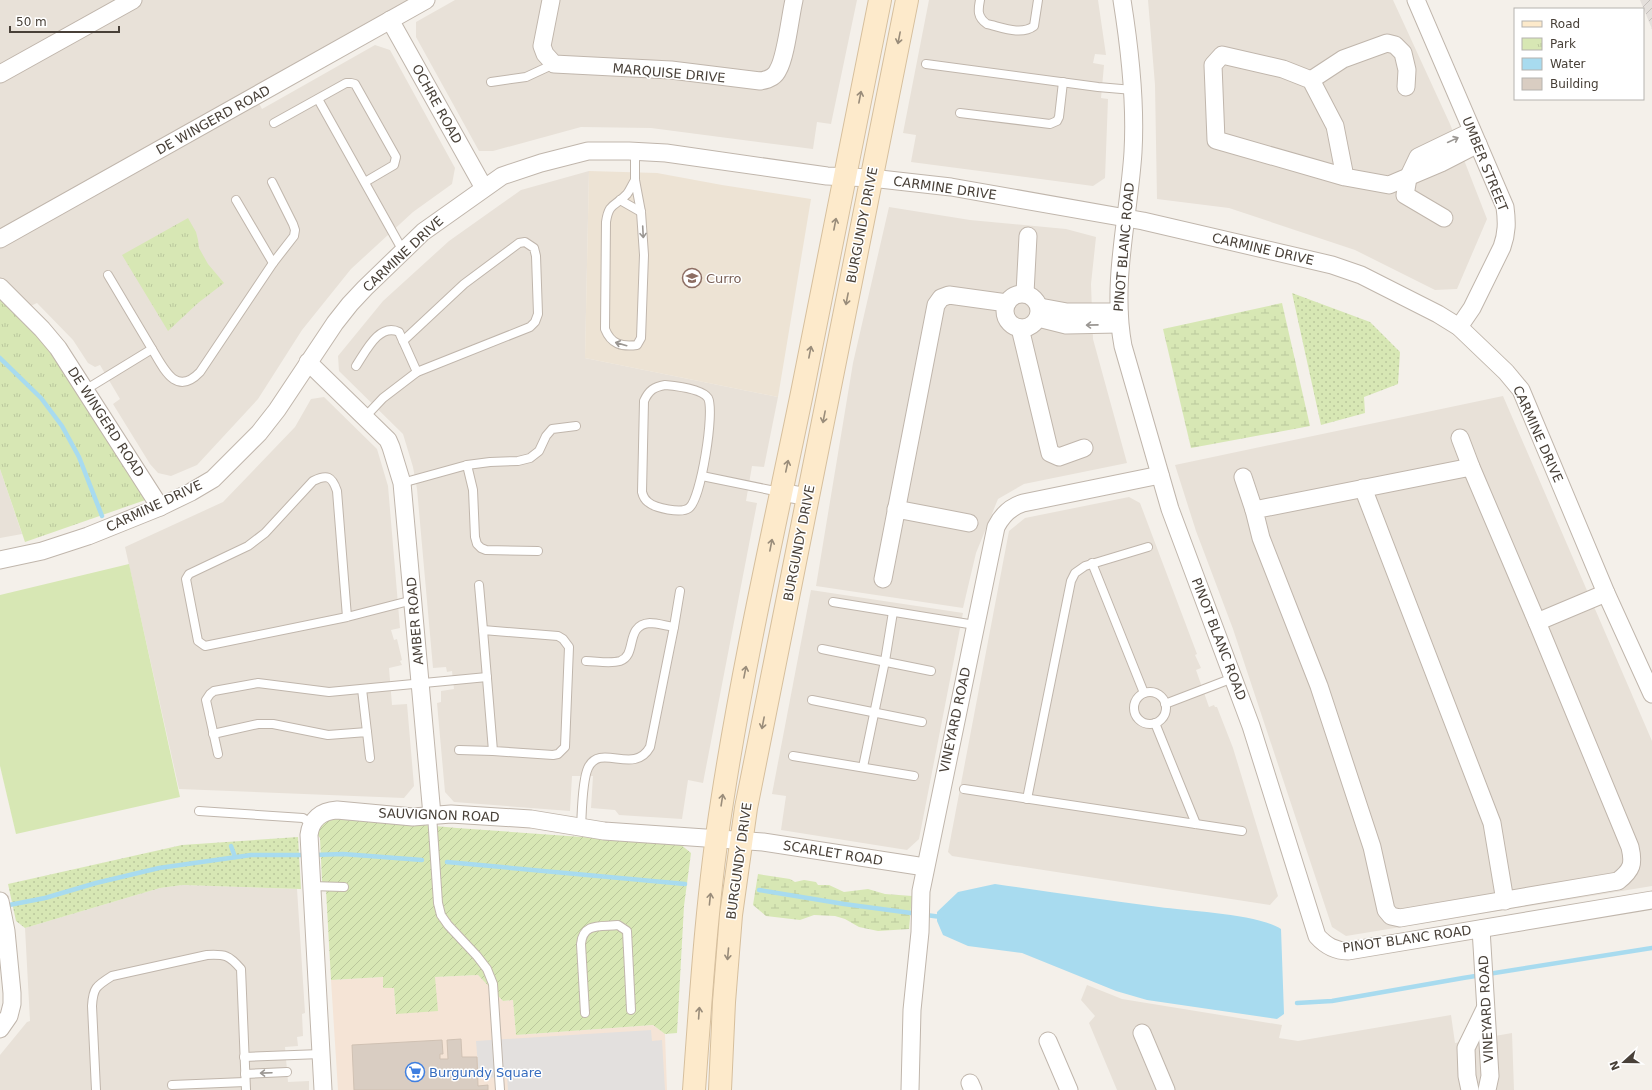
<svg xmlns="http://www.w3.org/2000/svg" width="1652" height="1090" font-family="'DejaVu Sans',sans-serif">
<defs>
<pattern id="industrial-furrows" width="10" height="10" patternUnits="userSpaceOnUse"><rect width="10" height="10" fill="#e4dfdb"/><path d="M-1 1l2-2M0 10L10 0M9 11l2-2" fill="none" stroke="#c5c0bd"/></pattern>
<pattern id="grass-dots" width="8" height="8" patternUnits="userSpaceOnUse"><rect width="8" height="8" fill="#d7e7b4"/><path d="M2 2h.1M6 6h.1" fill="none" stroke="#bac79c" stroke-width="1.8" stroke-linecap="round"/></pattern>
<pattern id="wetland-marsh" width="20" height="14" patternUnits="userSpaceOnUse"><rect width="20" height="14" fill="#d7e7b4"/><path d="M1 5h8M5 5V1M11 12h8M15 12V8" fill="none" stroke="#bac79c"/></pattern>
<pattern id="park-tufts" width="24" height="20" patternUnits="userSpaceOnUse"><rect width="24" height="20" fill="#d7e7b4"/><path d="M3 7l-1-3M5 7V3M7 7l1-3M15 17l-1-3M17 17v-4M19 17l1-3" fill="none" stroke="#bac79c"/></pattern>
<pattern id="garden-furrows" width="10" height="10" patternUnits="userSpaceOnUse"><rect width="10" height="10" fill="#d7e7b4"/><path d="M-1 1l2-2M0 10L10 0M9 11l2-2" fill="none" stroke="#bac79c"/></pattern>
</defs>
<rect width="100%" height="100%" fill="#f4f0ea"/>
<!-- residential -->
<g fill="#e8e1d8">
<path d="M0,0h429l-174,96 7,13 113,-64 15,5 65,118 -3,16 -39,28 -62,57 -49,61 -44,69 -61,66 -26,11 -13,-3 -8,-9 -37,-60 7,-5 -20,-34 -5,2 -7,-4 -15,-23 -36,-37 -15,7 -22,-22z"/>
<path d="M455,0h402l-26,124 -14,-2 -4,27 -162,-21 -70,-1 -88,24h-14l-63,-114v-15z"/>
<path d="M929,0h169l8,55 -11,-1 -2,9 11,2 -3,33 7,1 -3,79 -12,8 -182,-24 5,-27 -13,-2z"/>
<path d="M1148,0h245l57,124 37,95 -30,70 -22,1 -80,-40 -126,-42 -72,-9 -2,-114z"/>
<path d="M589,171l-4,187 193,39 -14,70 -12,-1 -6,35 11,2 -54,280 -15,-3 -6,39 -63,-4 -4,-5 -24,-2 2,-32h-21l-2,35 -116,-9 -9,-10 -8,-89 4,-1v-11l13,-2 -2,-18 -5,1 -1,-5 -13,1 -16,-179 -4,-22 -10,-33 -64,-63 -1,-15 45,-55 66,-60 72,-51z"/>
<path d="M889,207l81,13 96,9 30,8 -5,47 2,55 34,124 -103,21 -26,15 -22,54 -13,55 -147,-22 37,-223z"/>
<path d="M1503,396l149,345v145l-306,50 -14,-9 -99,-298 -37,-98 -21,-66z"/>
<path d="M324,397l53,52 11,37 12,142 -9,2 3,10 3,-1 5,21 -2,1 2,4 -13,3 3,37 15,-1 7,82 -10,12 -225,-9 -54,-242 98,-45 72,-75 16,-28z"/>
<path d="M0,469l22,65 -22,4z"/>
<path d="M1129,497l11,6 57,151 -2,1 6,13 -5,2 13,37 5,-2 1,2h2l16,41 45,148 -8,9 -318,-49 -4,-4 61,-321 16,-13z"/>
<path d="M811,590l152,23 -44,226 -12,11 -126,-20 5,-34 -14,-2z"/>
<path d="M183,885l114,4 8,124 -3,1 1,22 -6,1 1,9 -13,1 3,35 21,-1v9h-309v-35l27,-33 3,-1 -5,-93 135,-40z"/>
<path d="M1087,985l35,14 160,26 -3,13 19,3 153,-26 4,28 57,-10 2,57h-397l-28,-67 6,-7 -14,-16z"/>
</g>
<!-- commercial -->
<path fill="#f5e4d6" d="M478,975l25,26 10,-1 3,35 137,-10 12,9 2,56h-329l-7,-110 52,-3 11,11 2,26 39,-37z"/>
<!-- industrial -->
<path fill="url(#industrial-furrows)" d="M1640,0h12v29z"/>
<!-- education -->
<path fill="#ede3d4" d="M589,171l68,2 65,12 89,14 -33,198 -193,-39z"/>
<!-- grass -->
<g fill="url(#grass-dots)">
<path d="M1292,293l78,29 30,30 -2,32 -34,13 1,16 -44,12z"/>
<path d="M298,837l3,52 -118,-4 -23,3 -135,40 -9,-7 -8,-37 174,-39z"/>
</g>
<!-- wetland -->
<g fill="url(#wetland-marsh)">
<path d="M1282,303l28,123 -119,22 -28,-119z"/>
<path d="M758,874l32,5 5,3 9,-2 12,2 2,3h11l15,7 24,-3 17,5 27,2 -3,33 -31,2 -19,-4 -14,-8 -10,-3 -21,-1 -14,5 -34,-4 -13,-11z"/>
</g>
<!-- park -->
<g fill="url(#park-tufts)">
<path d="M188,218l8,14 2,8 1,8 9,16 16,19 -26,20 -30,28 -46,-76z"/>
<path d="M0,288l22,22 132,187 -129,45 -25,-73z"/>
</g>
<!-- garden -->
<path fill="url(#garden-furrows)" d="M335,817l122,11 223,16 11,9 -7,53 -7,127 -12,1 -12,-9 -137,10 -3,-35 -10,1 -25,-26 -43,2 3,34 -42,3 -2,-26h-11v-11l-52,3 -5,-90 -4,-9 -2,-43 -4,-5 7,-12z"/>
<!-- pitch -->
<path fill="#d7e7b4" d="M129,564l51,233 -164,37 -16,-68v-171z"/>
<!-- parking -->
<path fill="#e3e0de" d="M651,1030l1,11 10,-1 3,50h-157l-1,-13 -28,1 -3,-37z"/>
<!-- water -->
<path fill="#a8dbef" d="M995,884c55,8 109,16 164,23 30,4 99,7 122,22l3,85 -7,5 -130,-19 -31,-9 -94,-38 -54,-7 -25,-11 -6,-14v-9l21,-20z"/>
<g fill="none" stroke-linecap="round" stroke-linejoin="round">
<!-- stream -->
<g stroke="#a8dbef" stroke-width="4.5">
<path d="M0,358l41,40 21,28 17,31 23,59"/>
<path d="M231,846l4,11"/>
<path d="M314,855l29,-1 79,6"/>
<path d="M447,862l238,22"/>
<path d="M759,890l85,14 97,13"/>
<path d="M4,906l41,-8 51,-15 63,-15 92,-13h56"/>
<path d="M1297,1003l35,-2 131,-23 189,-30"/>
</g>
</g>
<!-- building -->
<path fill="#d9cdc2" stroke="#d0c1b3" d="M461,1039l1,18h15l1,29 10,-1v5h-134l-2,-45 90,-5 1,14h-3v5h8l-1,-19z"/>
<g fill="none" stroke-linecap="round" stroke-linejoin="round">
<!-- lane casing -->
<g stroke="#c0b6ac" stroke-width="10">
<g id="lane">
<path d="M980,0c-2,10 -3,17 7,24 14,3 34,12 47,2l4,-26"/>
<path d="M926,64l172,23 35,3"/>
<path d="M491,82l35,-5 28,-13"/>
<path d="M318,99l85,152"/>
<path d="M960,113l90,11 7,-3 2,-4 4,-35"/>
<path d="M274,123l72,-40h5l4,1 41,73 -2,8 -29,17"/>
<path d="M635,180c-3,5 -5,10 -8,14 -12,13 -18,8 -21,28l-1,107c6,15 16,18 32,16l4,-7 3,-83 -3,-43 -6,-32v-29"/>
<path d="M236,200l37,63"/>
<path d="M620,200l21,12"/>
<path d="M108,275l44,74"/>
<path d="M356,366c9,-13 23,-44 43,-34l18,40"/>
<path d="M665,385c11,1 37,4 43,13 7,13 -7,101 -19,110 -8,6 -34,0 -41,-6 -4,-3 -5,-6 -6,-10l2,-91c5,-11 10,-14 21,-16z"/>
<path d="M85,390l67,-41c12,20 24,48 48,23l73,-109 21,-27 1,-6 -2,-6 -21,-42"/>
<path d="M365,417l18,-19 34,-26 113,-45 5,-5 3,-8 -2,-58 -2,-8 -9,-6 -6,1 -55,41 -61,57"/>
<path d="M467,465l6,25 2,47 2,7 4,4 5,2 52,1"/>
<path d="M702,476l78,16"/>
<path d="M402,483l65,-18 23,-3 28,-1 12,-3 9,-7 7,-15 6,-7 24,-3"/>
<path d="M1092,563l52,130"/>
<path d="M479,585l4,45"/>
<path d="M833,602l142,23"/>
<path d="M347,617l-10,-126c-5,-15 -10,-17 -24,-10l-48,52 -17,13 -59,28 -3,5 12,62 7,5 142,-29 66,-17"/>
<path d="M483,630l75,6 5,3 6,8 -4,100 -7,7 -5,1 -60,-4z"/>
<path d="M822,649l109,22"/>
<path d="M586,661c10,0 24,3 34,0 18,-6 4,-36 30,-38 7,0 17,3 24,4"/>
<path d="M362,689l5,43"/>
<circle cx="1150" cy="708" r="16"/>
<path d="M812,700l110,22"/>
<path d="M1165,704l68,-26"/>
<path d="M1155,723l41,101"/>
<path d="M213,734l45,-10h15l55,11 39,-3 3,26"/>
<path d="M459,750l34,1"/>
<path d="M218,754l-12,-54 4,-6 4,-3 44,-8 71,9 158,-15"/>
<path d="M793,756l121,20"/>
<path d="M863,767l22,-106 8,-49"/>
<path d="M964,789l278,42"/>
<path d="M1027,799l44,-218 4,-8 10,-7 63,-19"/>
<path d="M199,811l104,7 9,6"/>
<path d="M432,815l6,88 3,12 7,10 29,31 10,13 6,15 7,106"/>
<path d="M581,827c1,-15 1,-46 7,-59 12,-26 46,8 62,-21l24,-120 6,-36"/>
<path d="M311,886l33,1"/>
<path d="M585,1013l-4,-69c2,-22 20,-17 37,-19l9,6 4,79"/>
<path d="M244,1057l77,-3"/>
<path d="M245,1074l42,-2"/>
<path d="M172,1085l73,-3"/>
<path d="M96,1090l-4,-84c1,-18 4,-20 20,-30l95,-21c18,-1 22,0 34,14l5,121"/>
</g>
</g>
<!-- street casing -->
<g stroke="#c0b6ac" stroke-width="19">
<g id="street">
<path d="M551,0l-9,46 3,8 9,10 117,6 89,11c7,-1 15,-4 18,-11 8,-13 12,-53 16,-70"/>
<path d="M1122,0c8,50 14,101 11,152 -4,64 -22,130 -10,194l47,163 81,217 66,210c9,10 18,15 31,15l304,-51"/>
<path d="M1416,0l89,207c2,15 2,26 -3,40l-30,61 -13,19"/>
<path d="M390,20l94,168"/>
<path d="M0,74l133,-74"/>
<path d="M1311,80l32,-21 44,-16 8,2 8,8 4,17 -1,17"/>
<path d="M1345,177l-10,-51 -24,-46 -28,-11 -61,-14 -9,10 3,75 129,37 44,8 52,-22 37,-19"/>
<path d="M1444,218l-39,-23 3,-17 10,-21 54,-26"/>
<path d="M0,239l426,-239"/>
<path d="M0,287l42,42 16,19 102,159"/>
<path d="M1025,293l3,-57"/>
<circle cx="1022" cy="311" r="17"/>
<path d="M1040,307l27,5h52"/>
<path d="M1038,318l28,7 53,-1"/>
<path d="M1020,328l30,125 9,4 25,-9"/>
<path d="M308,362l80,78 3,7 11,36 30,332"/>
<path d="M1460,438l11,29"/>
<path d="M1471,467l66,155 93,225c4,17 2,23 -12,34l-218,37 -9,-2 -5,-6 -14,-63 -53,-161 -58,-148 -7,-28z"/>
<path d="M1243,477l11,33"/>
<path d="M1363,488l129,335 13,78"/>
<path d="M781,492l27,5"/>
<path d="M896,509l73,14"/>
<path d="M0,560l42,-9 46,-15 72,-29 31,-15 22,-13 46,-46 18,-23 58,-87 15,-19 15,-16 58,-56 79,-56 39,-13 47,-12h41l37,2 161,23 44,2 80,9 192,34 189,44 29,10 77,39 21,13 47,45 15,18 85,203 46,101"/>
<path d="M883,579l53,-274 5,-7 8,-3 58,8"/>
<path d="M1537,622l69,-29"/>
<path d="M0,901l6,30 6,62v11l-3,12 -9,13"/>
<path d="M1481,929l9,147 -3,14"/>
<path d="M1142,1033l24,57"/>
<path d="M1048,1041l21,49"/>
<path d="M970,1083l3,7"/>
<path d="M323,1090l-14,-255c2,-16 12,-24 28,-25l76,7 38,-3 80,5 73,12 159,11 162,25"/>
<path d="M910,1090l2,-80 8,-78 1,-41 75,-364c6,-12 14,-20 27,-24l137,-28"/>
<path d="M1470,1090l-3,-14 -1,-28 19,-39"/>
</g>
</g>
<!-- secondary casing -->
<g stroke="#d6bf9d" stroke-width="24">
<g id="secondary">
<path d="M694,1090c7,-96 13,-193 28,-288 21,-137 52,-273 80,-409 27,-131 51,-262 78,-393"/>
<path d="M720,1090l4,-88 7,-87 15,-107 161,-808"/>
</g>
</g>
<!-- lane -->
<use href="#lane" stroke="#fff" stroke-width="8"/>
<!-- street -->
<use href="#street" stroke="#fff" stroke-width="17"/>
<!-- secondary -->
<use href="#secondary" stroke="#fdeacb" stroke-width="22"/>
</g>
<!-- one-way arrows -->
<defs><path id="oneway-shaft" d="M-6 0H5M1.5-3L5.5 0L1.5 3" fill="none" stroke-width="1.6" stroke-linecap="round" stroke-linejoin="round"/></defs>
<g stroke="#998c7a">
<use href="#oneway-shaft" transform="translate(899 38) rotate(101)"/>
<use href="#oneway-shaft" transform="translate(860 97) rotate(-79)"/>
<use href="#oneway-shaft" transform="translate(835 224) rotate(-79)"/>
<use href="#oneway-shaft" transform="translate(847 299) rotate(101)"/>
<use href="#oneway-shaft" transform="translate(810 352) rotate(-79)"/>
<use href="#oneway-shaft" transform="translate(824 417) rotate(101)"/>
<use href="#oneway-shaft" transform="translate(787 466) rotate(-78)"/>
<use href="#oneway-shaft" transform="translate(771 545) rotate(-79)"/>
<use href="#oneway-shaft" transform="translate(745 672) rotate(-79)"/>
<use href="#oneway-shaft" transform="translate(763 723) rotate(101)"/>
<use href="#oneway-shaft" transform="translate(722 800) rotate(-81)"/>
<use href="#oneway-shaft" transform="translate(710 899) rotate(-84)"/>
<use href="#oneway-shaft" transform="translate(728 954) rotate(95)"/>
<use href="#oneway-shaft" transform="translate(699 1013) rotate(-86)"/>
</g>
<g stroke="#9a9692">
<use href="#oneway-shaft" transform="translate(1453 140) rotate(-25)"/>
<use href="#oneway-shaft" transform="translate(643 232) rotate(87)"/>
<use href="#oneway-shaft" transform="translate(1092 325) rotate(179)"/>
<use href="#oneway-shaft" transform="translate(621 344) rotate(-164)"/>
<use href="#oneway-shaft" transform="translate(266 1073) rotate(178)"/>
</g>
<!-- icons -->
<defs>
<g id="school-ring" transform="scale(1)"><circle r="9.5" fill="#fff" stroke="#8d6e63" stroke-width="1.5"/><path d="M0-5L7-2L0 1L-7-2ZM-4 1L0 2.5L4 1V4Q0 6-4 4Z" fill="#8d6e63"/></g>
<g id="supermarket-ring" transform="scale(1)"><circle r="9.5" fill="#fff" stroke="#3f7fe0" stroke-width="1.5"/><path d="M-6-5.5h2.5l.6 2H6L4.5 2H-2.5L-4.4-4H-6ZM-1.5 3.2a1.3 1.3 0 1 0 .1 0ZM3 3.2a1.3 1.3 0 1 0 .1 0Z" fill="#3f7fe0"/></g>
</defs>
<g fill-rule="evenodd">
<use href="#school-ring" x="692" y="278"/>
<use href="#supermarket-ring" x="415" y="1072"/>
</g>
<g text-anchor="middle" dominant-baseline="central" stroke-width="3" stroke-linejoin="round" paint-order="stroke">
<!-- street labels -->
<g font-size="13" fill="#484038" stroke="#fff">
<text transform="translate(669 73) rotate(5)">MARQUISE DRIVE</text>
<text transform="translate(437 104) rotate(61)">OCHRE ROAD</text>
<text transform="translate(213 120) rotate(-29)">DE WINGERD ROAD</text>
<text transform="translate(1485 164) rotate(68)">UMBER STREET</text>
<text transform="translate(945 188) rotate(8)">CARMINE DRIVE</text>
<text transform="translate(862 225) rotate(-79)">BURGUNDY DRIVE</text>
<text transform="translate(1124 247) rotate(-85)">PINOT BLANC ROAD</text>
<text transform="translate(1263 249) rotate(13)">CARMINE DRIVE</text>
<text transform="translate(403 254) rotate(-43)">CARMINE DRIVE</text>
<text transform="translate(106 422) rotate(57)">DE WINGERD ROAD</text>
<text transform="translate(1538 434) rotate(66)">CARMINE DRIVE</text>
<text transform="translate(154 506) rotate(-25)">CARMINE DRIVE</text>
<text transform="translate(799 543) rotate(-79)">BURGUNDY DRIVE</text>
<text transform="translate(415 621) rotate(-95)">AMBER ROAD</text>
<text transform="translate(1219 639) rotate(69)">PINOT BLANC ROAD</text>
<text transform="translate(955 720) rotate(-78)">VINEYARD ROAD</text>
<text transform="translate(439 815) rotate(2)">SAUVIGNON ROAD</text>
<text transform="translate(833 853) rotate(9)">SCARLET ROAD</text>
<text transform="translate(739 861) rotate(-82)">BURGUNDY DRIVE</text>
<text transform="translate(1407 939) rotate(-8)">PINOT BLANC ROAD</text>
<text transform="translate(1486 1009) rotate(-93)">VINEYARD ROAD</text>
</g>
<!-- education labels -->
<g font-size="13" fill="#785e54" stroke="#fff" text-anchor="start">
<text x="706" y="278">Curro</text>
</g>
<!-- shop labels -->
<g font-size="13" fill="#366cbe" stroke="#fff" text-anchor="start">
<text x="429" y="1072">Burgundy Square</text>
</g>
</g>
<!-- legend -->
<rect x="1514" y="8" width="130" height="92" fill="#ffffff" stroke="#b6b3af"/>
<rect x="1522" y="21" width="20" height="6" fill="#fdeacb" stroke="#b6b3af"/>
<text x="1550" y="28" font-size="12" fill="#484038">Road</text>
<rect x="1522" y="38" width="20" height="12" fill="url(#park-tufts)" stroke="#b6b3af"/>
<text x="1550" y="48" font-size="12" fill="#484038">Park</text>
<rect x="1522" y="58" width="20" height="12" fill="#a8dbef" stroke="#b6b3af"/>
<text x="1550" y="68" font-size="12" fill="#484038">Water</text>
<rect x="1522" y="78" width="20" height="12" fill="#d9cdc2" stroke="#b6b3af"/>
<text x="1550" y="88" font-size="12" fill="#484038">Building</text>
<!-- north arrow -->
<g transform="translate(1624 1062) rotate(249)" stroke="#ffffff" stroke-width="3" paint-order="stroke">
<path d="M0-3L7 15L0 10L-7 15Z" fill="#484038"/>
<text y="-6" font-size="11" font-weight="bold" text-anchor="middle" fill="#484038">N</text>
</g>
<!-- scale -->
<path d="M10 26v6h109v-6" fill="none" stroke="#484038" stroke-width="2"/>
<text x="16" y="26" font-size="12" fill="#484038" stroke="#ffffff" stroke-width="3" paint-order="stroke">50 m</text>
</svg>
